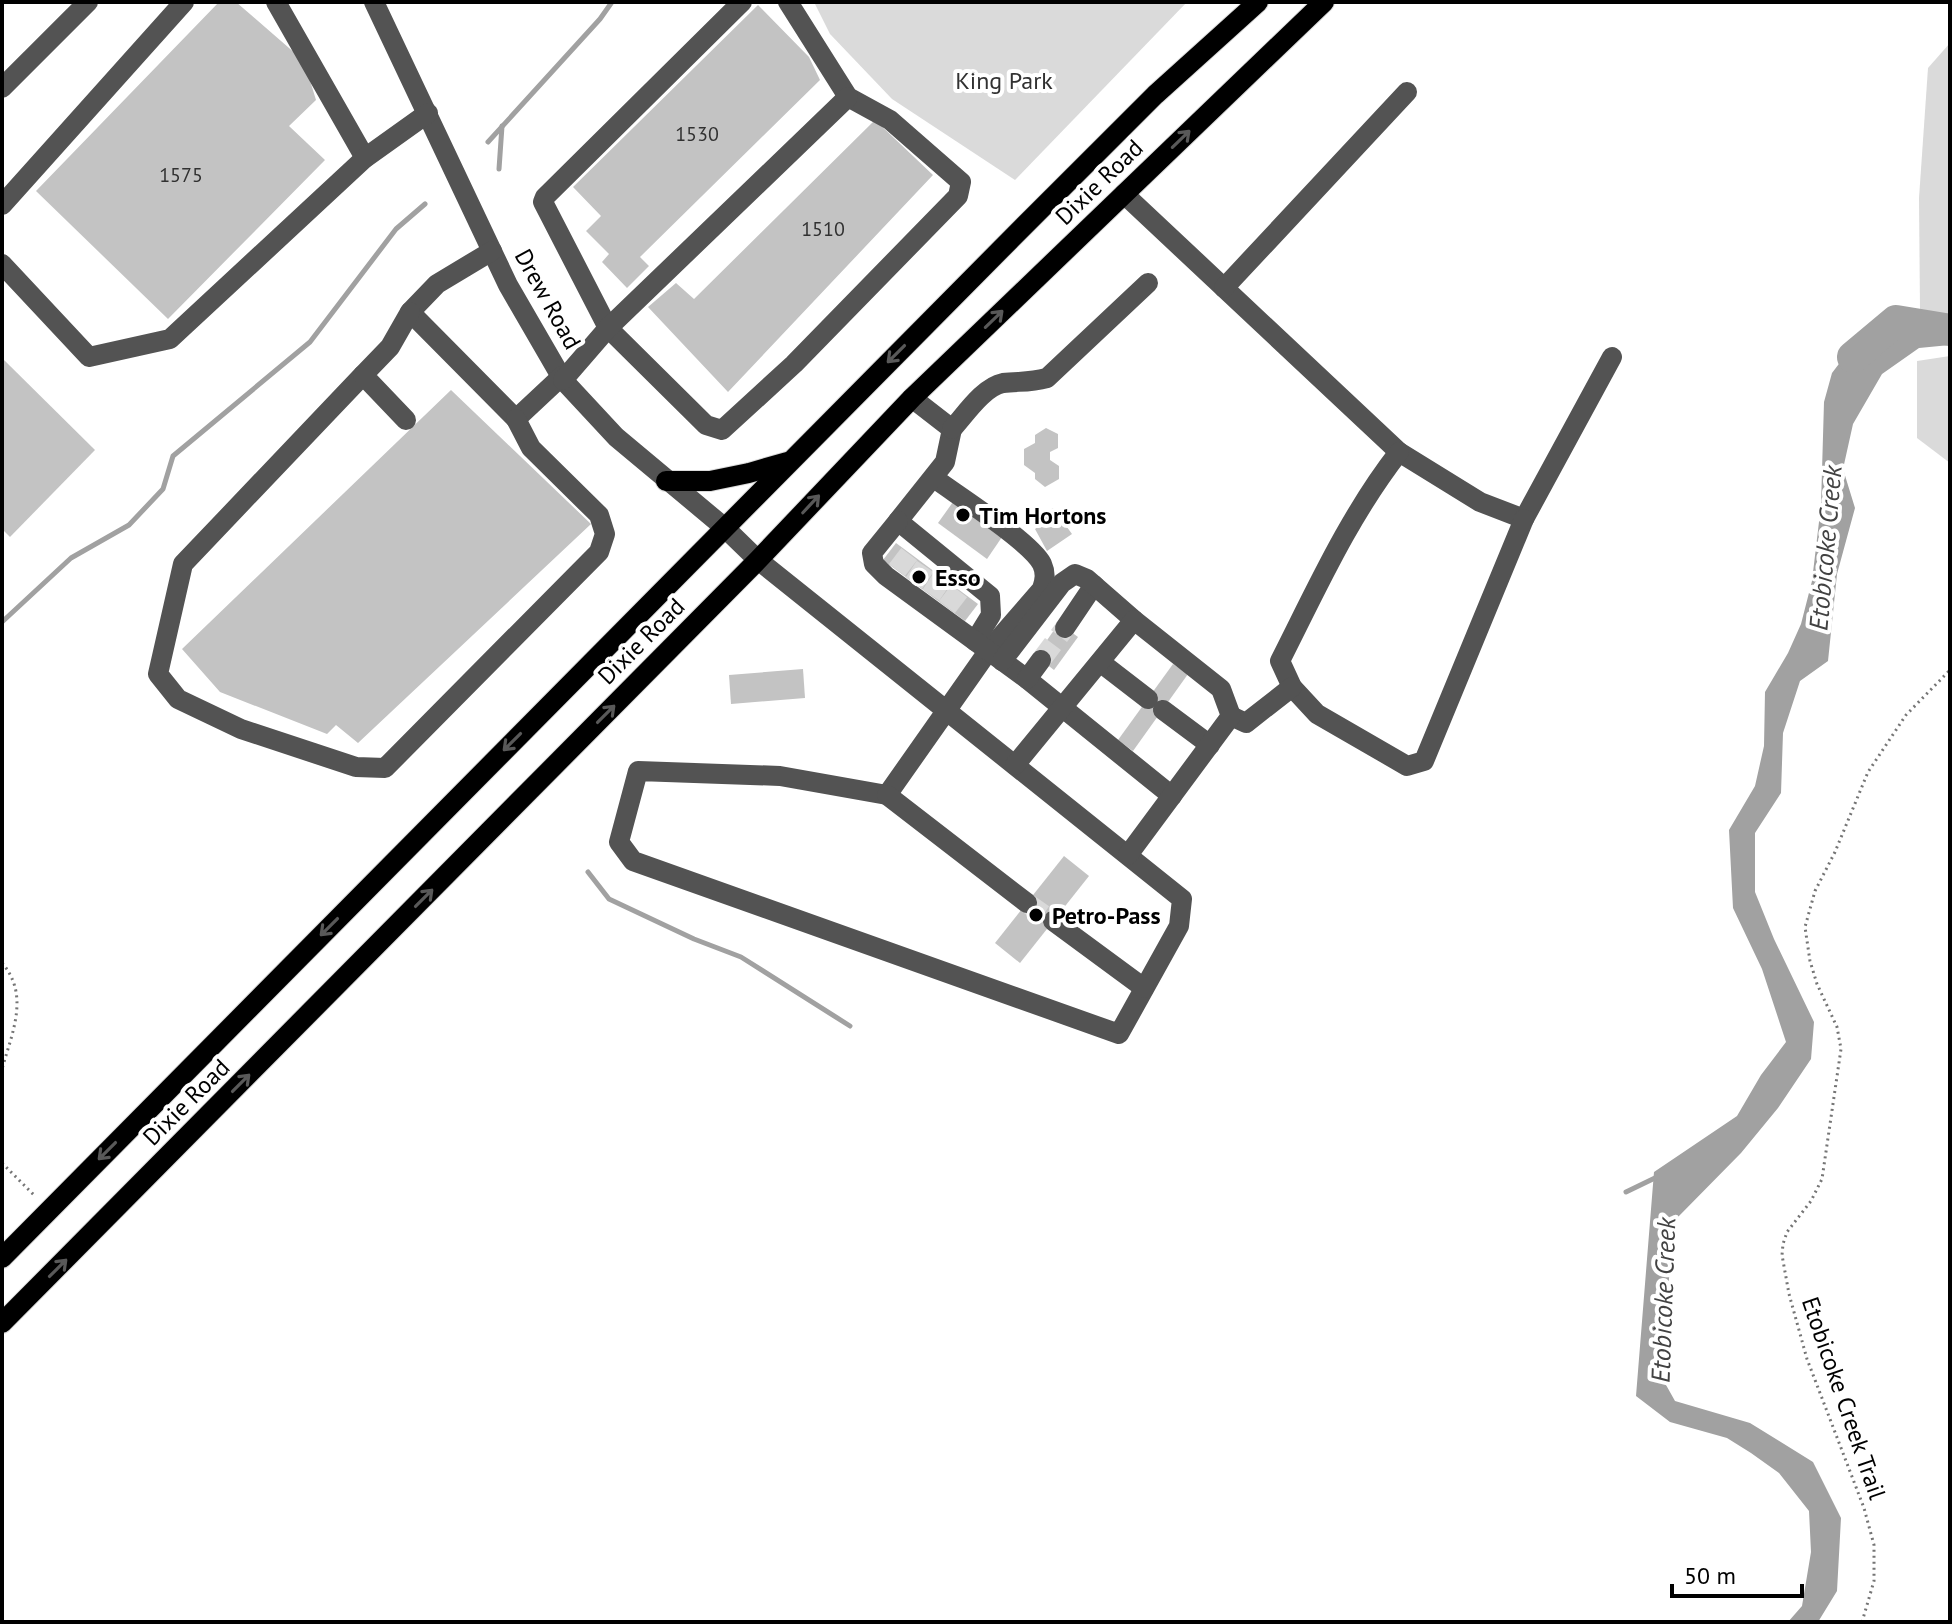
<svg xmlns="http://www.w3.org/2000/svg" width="1952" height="1624" font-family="'PT Sans',sans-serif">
<rect width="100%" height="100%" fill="#fff"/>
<!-- green -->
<g fill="#dadada">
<path d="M814,2h373l-172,178 -123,-81 -62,-65z"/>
<path d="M1950,43v272l-30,-5 -1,-112 9,-130z"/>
<path d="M1950,356v107l-33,-25v-77z"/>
</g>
<!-- water -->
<path fill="#a1a1a1" d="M1920,310l30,5v30l-31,3 -37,26 -29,50 -10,45 12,39 -18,66 -9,87 -28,20 -17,52 -2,60 -26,40v59l19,47 40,83 -3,37 -33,49 -37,45 -63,64 -6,25 -11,134 14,25 75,22 63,39 28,56 -4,73 -19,31h-30l14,-16 9,-54 -2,-41 -30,-38 -28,-20 -24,-15 -57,-16 -34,-26 18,-224 83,-56 24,-41 25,-33 -24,-73 -29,-61 -4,-78 26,-44 9,-40 1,-54 23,-39 13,-29 11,-43 9,-76 3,-103 8,-29 19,-25z"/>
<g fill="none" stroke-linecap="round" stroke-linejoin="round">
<!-- stream -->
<g stroke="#a1a1a1" stroke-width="5">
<path d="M488,142l112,-123 12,-17"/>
<path d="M499,169l3,-43"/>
<path d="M2,622l69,-64 58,-33 34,-36 10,-33 137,-114 86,-113 29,-25"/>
<path d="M588,872l21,27 85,40 47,18 109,69"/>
<path d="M1626,1192l31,-15"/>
</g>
<!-- river -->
<path stroke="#a1a1a1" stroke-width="32" d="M1853,357l43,-36 54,9"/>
</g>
<!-- building -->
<g fill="#c3c3c3">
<path d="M219,2h17l68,59 12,39 -27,26 36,34 -157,159 -132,-128z"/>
<path d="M758,5l51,52 11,23 -180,177 9,9 -22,22 -25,-26 7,-8 -23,-23 15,-15 -28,-29z"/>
<path d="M875,120l58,55 -205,217 -80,-85 28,-24 18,16z"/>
<path d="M2,358l93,92 -85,87 -8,-8z"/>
<path d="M451,390l140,134 -233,219 -22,-18 -9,9 -107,-42 -38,-43z"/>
<path d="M1046,428l12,6v14l-8,4v8l9,6v13l-14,8 -10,-8v-6l-11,-8v-16l11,-6v-8z"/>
<path d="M953,502l49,35 -15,22 -49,-36z"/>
<path d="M1053,508l19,26 -25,17 -12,-22 9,-7 -3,-5z"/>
<path d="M896,543l82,61 -13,17 -82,-61z"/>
<path d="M1059,623l19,14 -24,33 -18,-14z"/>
<path d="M1173,664l15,10 -55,77 -15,-11z"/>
<path d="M803,669l2,29 -74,6 -2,-29z"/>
<path d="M1064,856l25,20 -69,87 -25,-20z"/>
</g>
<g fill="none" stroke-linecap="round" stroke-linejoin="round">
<!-- minor-tunnel -->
<g stroke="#d9d9d9" stroke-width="20" stroke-dasharray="20 10" stroke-linecap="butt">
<path d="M897,570l13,-17"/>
<path d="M914,583l12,-18"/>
<path d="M931,595l12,-18"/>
<path d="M947,607l13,-17"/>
<path d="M1041,660l24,-32"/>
<path d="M1027,903l26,18"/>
</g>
<!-- major casing -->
<g stroke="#dbdbdb" stroke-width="22">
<g id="major">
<path d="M666,481h44l39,-8 38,-11"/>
<path d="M2,1258l1009,-1019 144,-144 103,-93"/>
<path d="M2,1323l756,-763 154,-162 412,-396"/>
</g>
</g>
<!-- path -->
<g stroke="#757575" stroke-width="3" stroke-dasharray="2 4" stroke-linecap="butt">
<path d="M2,963c28,32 10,70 0,106"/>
<path d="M2,1163l33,33"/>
<path d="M1862,1622l12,-41v-36l-10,-37 -57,-149 -18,-65 -7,-39 1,-11 4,-12 24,-31 11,-22 19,-130 -4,-22 -20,-43 -7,-23 -5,-34 10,-36 20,-39 33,-80 38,-57 44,-45"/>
</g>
<!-- minor -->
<g stroke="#535353" stroke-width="20">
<path d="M276,2l89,156"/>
<path d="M374,2l134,283 55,95 53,57 109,91 33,32 424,339 -3,27 -60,108 -486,-173 -14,-19 19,-71 142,5 107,19 102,-145 53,-61c3,-9 4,-16 0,-25 -11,-22 -85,-69 -108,-86"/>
<path d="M742,2l-197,195 -2,5 65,126 98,97 16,5 72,-66 164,-168 3,-14 -71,-62 -42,-23 -60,-95"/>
<path d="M2,88l86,-86"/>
<path d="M1124,194l275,258 81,50 44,17 88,-162"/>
<path d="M2,205l182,-203"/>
<path d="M492,251l-55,33 -27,28 106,107 46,-43"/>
<path d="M2,264l87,93 81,-18 195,-181 63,-45"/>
<path d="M1224,288l183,-196"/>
<path d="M363,375l-180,189 -25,110 20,25 63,30 115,38 29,1 214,-216 6,-18 -6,-19 -68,-67 -15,-29"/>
<path d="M563,380l45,-52 240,-231"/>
<path d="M912,398l40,31 -7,33 -47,59 92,75 1,19 -16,26"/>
<path d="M406,420l-43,-45 27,-28 20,-35"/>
<path d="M952,429c13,-14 31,-42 51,-46 16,-2 26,0 44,-5l101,-95"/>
<path d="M1399,452c-50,64 -83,138 -119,209l12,26 25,27 90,52 17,-5 100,-242"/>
<path d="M898,521l-26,32 2,11 12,12 141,103 145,117"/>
<path d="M1065,628l29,-43"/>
<path d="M1002,661l60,-78 13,-9 12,5 47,41"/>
<path d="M1100,662l48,37"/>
<path d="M1027,679l14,-19"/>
<path d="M1163,710l47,35"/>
<path d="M1231,716l15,7 46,-36"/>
<path d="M1015,765l119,-145 87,69 10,27 -103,139"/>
<path d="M887,795l140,108"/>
<path d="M1053,921l91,67"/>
</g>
<!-- major -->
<use href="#major" stroke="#000" stroke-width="20"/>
</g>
<!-- one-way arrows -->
<defs><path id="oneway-shaft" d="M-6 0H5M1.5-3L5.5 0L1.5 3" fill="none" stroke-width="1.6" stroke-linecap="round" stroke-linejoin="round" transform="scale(2)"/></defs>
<g stroke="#595959">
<use href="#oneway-shaft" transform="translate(1181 139) rotate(-44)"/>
<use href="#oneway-shaft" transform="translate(994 319) rotate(-44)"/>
<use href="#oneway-shaft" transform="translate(896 354) rotate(135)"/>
<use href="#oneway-shaft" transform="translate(811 504) rotate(-47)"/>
<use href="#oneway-shaft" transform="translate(606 714) rotate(-45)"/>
<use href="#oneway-shaft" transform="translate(512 742) rotate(135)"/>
<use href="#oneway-shaft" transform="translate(424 898) rotate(-45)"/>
<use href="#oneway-shaft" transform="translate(329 927) rotate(135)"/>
<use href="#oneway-shaft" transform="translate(241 1083) rotate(-45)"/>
<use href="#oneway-shaft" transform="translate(107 1151) rotate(135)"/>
<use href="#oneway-shaft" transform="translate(58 1268) rotate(-45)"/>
</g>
<!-- markers -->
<g fill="#000" stroke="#fff" stroke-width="3">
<circle cx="963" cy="515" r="8"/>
<circle cx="919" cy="577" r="8"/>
<circle cx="1036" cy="915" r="8"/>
</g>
<g text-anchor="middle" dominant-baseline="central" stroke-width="8" stroke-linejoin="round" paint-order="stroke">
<!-- number labels -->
<g font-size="20" fill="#313131">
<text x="697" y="134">1530</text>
<text x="181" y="175">1575</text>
<text x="823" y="229">1510</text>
</g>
<!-- park labels -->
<g font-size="24" fill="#313131" stroke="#fff">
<text x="1004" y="80">King Park</text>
</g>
<!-- street labels -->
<g font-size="24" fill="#000" stroke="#fff">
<text transform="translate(1099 182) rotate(-44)">Dixie Road</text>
<text transform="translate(548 299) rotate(61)">Drew Road</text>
<text transform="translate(641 641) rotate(-45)">Dixie Road</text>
<text transform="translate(186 1102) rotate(-45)">Dixie Road</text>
<text transform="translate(1844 1398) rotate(71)">Etobicoke Creek Trail</text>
</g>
<!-- poi labels -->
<g font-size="24" font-weight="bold" fill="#000" stroke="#fff" text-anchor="start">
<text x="979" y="515">Tim Hortons</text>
<text x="935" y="577">Esso</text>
<text x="1052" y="915">Petro-Pass</text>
</g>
<!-- water labels -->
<g font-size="26" font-style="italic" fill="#424242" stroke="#fff">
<text transform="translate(1825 548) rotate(-85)">Etobicoke Creek</text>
<text transform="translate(1663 1300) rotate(-88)">Etobicoke Creek</text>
</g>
</g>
<!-- border -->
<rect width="1952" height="1624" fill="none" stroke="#000000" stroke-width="8"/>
<!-- scale -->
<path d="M1672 1584v12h130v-12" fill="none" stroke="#000000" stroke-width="4"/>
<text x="1684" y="1584" font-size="24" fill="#000000" stroke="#ffffff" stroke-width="6" paint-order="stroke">50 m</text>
</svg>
